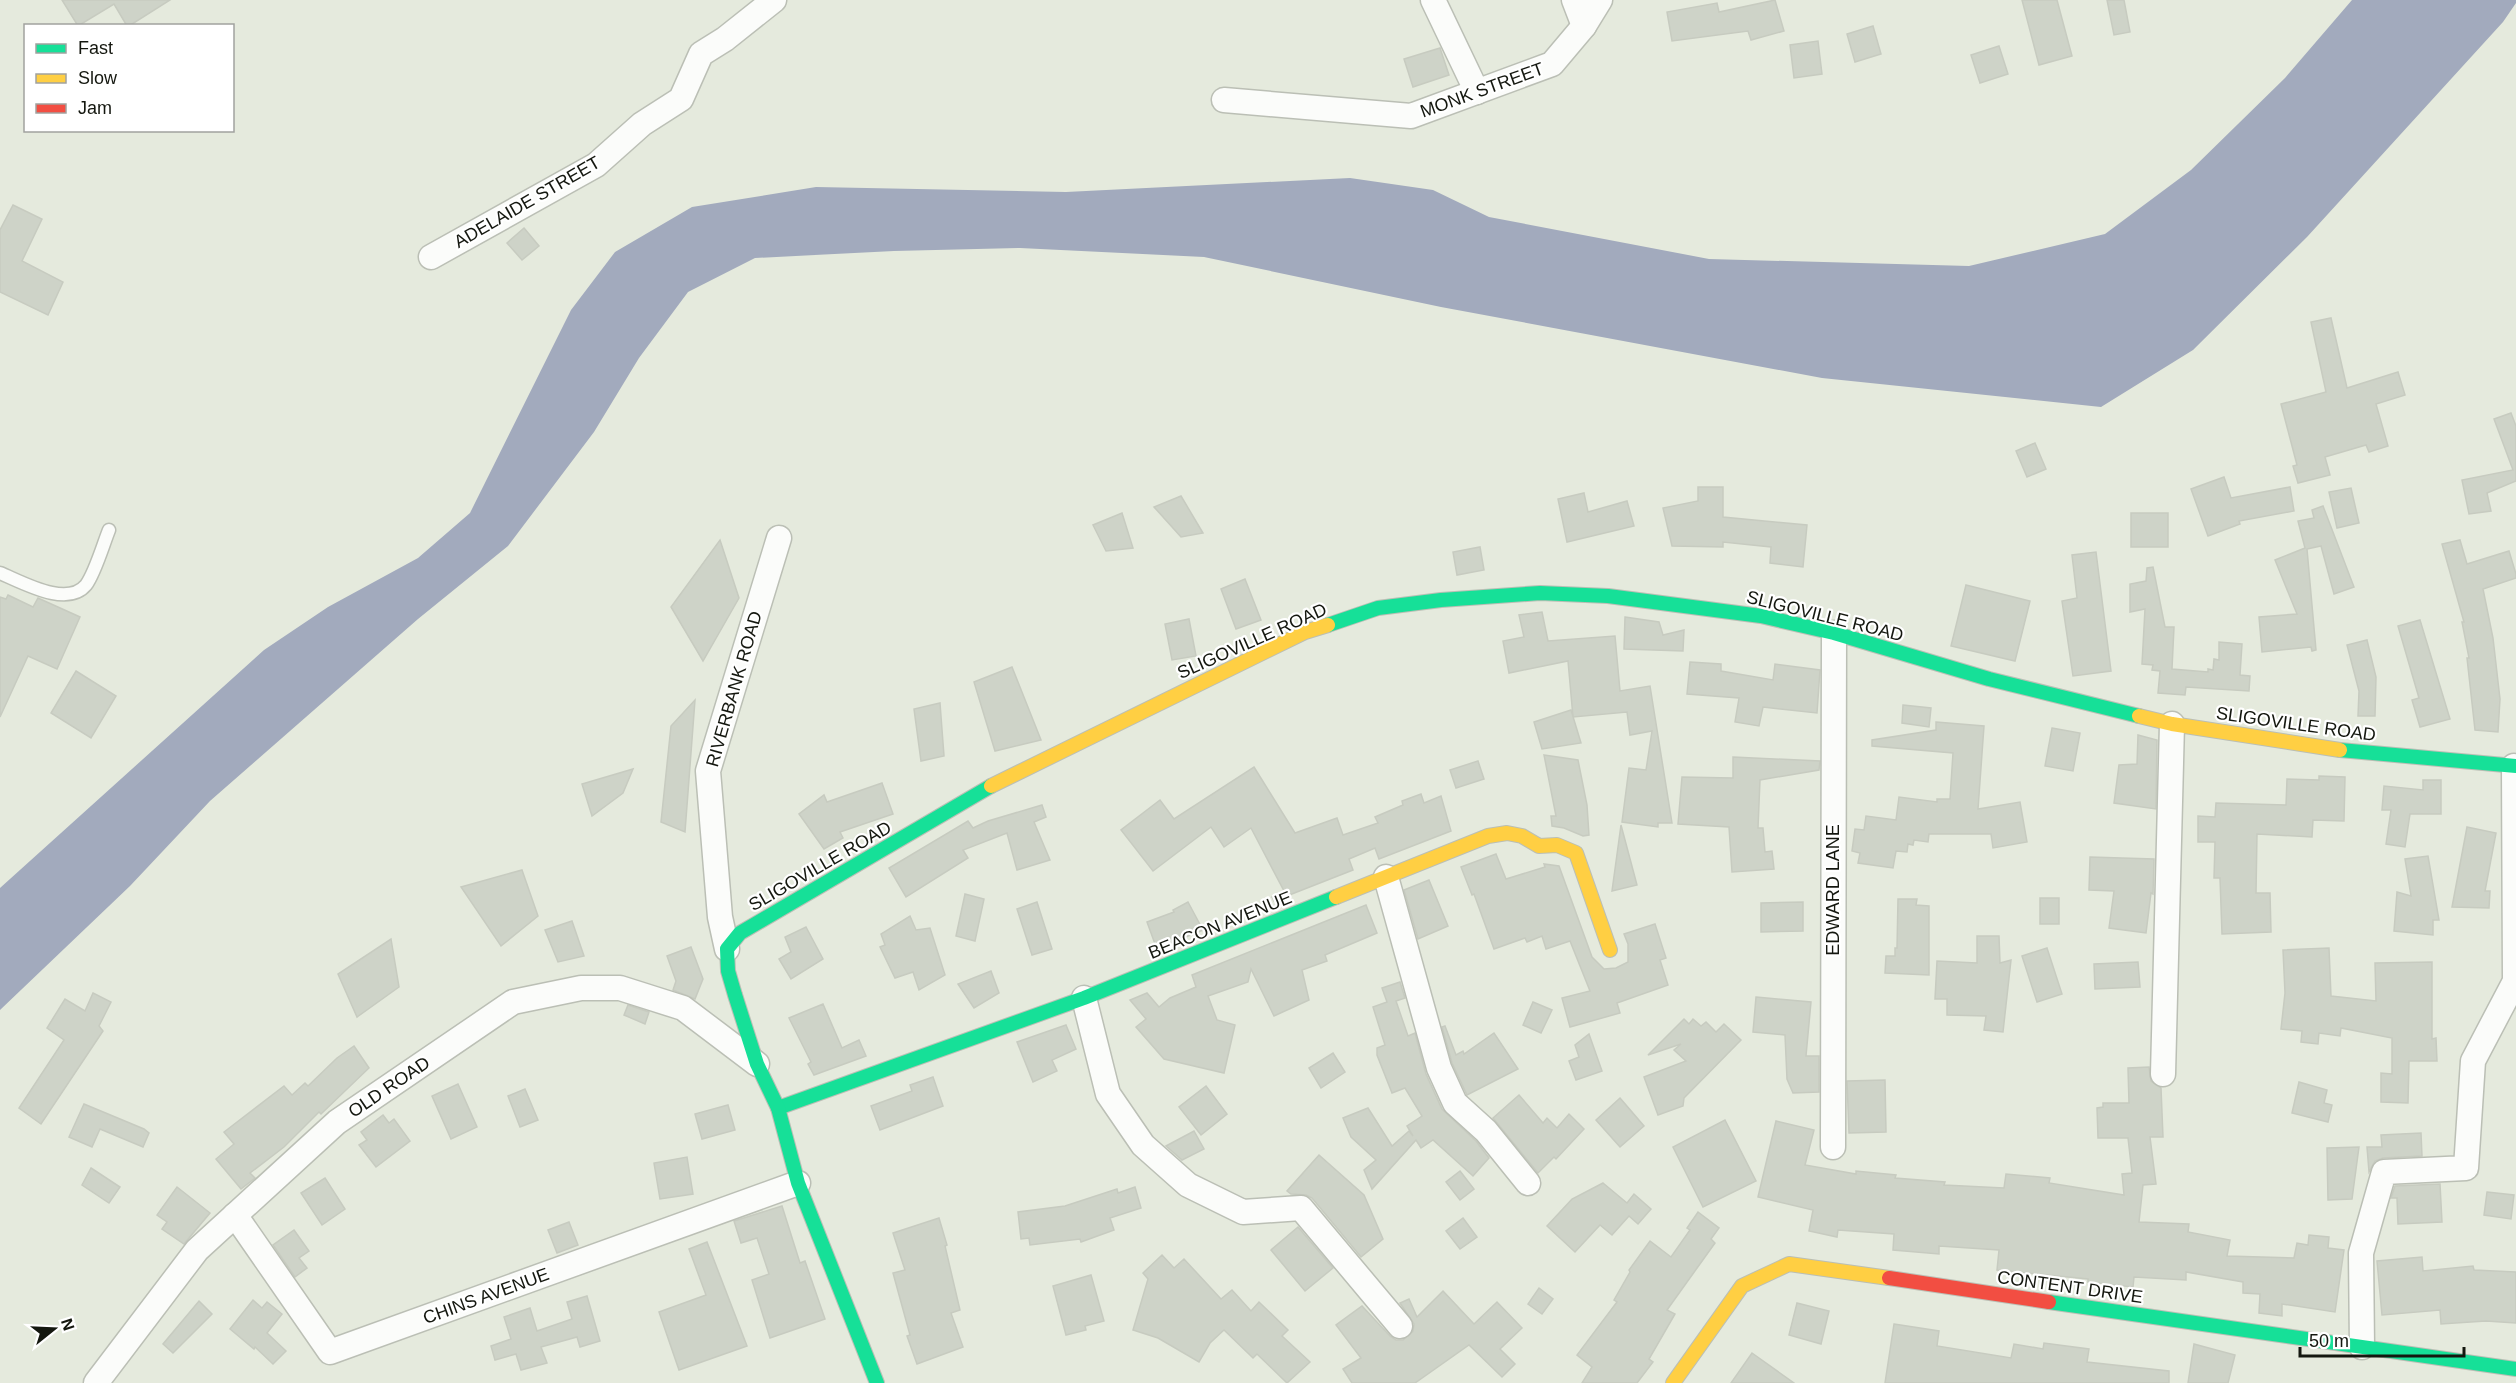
<svg xmlns="http://www.w3.org/2000/svg" width="2516" height="1383" font-family="Arial,sans-serif">
<rect width="100%" height="100%" fill="#e5eadd"/>
<!-- water -->
<path fill="#a2aabd" d="M2352,0h164v3l-13,19 -196,215 -114,113 -92,57 -279,-29 -381,-71 -237,-50 -184,-9 -126,3 -139,7 -67,34 -49,66 -45,74 -86,114 -90,73 -208,182 -80,85 -130,124v-122l264,-238 64,-43 90,-49 52,-45 101,-203 44,-58 77,-45 124,-20 250,5 284,-14 83,12 56,27 220,42 260,7 136,-32 86,-64 94,-92z"/>
<!-- building -->
<g fill="#ced3c8" stroke="#c7cbc0" stroke-width="1.5">
<path d="M62,0h108l-41,26h-2l-13,-22 -36,22z"/>
<path d="M1775,0l9,31 -33,9 -3,-9 -76,10 -5,-29 50,-9 2,9z"/>
<path d="M2022,0h35l15,56 -33,9z"/>
<path d="M2107,0h17l6,32 -16,3z"/>
<path d="M1873,26l8,28 -26,8 -8,-28z"/>
<path d="M1818,41l4,33 -28,4 -4,-33z"/>
<path d="M1999,46l9,28 -28,9 -9,-28z"/>
<path d="M1440,48l9,27 -36,12 -9,-28z"/>
<path d="M13,205l29,14 -20,42 41,21 -15,33 -48,-23v-62z"/>
<path d="M524,228l15,18 -17,14 -15,-17z"/>
<path d="M2331,318l16,70 51,-16 7,23 -29,9 12,42 -19,6 -3,-7 -41,12 5,18 -32,8 -5,-17 4,-1 -16,-61 45,-12 -15,-70z"/>
<path d="M2511,413l5,13v55l-29,12 4,18 -22,3 -7,-34 51,-10 -19,-51z"/>
<path d="M2035,443l11,26 -19,8 -11,-26z"/>
<path d="M2224,477l7,21 59,-11 4,24 -55,10 1,3 -32,12 -17,-47z"/>
<path d="M1698,487h25v30l84,8 -4,42 -33,-4 1,-16 -48,-5v5l-51,-1 -9,-38 35,-7z"/>
<path d="M2351,488l8,35 -22,5 -8,-36z"/>
<path d="M1584,493l4,19 39,-11 7,25 -67,16 -9,-43z"/>
<path d="M1181,496l22,37 -22,4 -27,-30z"/>
<path d="M2323,506l31,81 -20,7 -13,-48 -14,3 9,101 -4,1 -1,-4 -49,5 -3,-35 38,-3 -22,-54 30,-12 -7,-27 16,-3 -2,-8z"/>
<path d="M1122,513l11,35 -27,3 -13,-26z"/>
<rect x="2131" y="513" width="37" height="34"/>
<path d="M720,540l19,58 -36,63 -32,-54z"/>
<path d="M2460,540l7,24 42,-13 7,23v4l-33,11 10,49 7,61 -2,33 -23,-2 -8,-72h2l-7,-36h2l-22,-78z"/>
<path d="M1480,547l4,23 -27,5 -4,-23z"/>
<path d="M2096,552l15,119 -38,5 -11,-75 15,-3 -5,-43z"/>
<path d="M2153,567l12,60h9l-2,42 36,3v-3l5,1 1,-11 5,1v-18l23,2 -2,31 10,1 -1,15 -63,-4 -1,8 -27,-2 2,-22 -8,-1 1,-5 -11,-1 3,-55 -15,3v-28l16,-3 1,-13z"/>
<path d="M1245,579l16,41 -25,9 -15,-40z"/>
<path d="M1966,585l64,16 -15,60 -64,-15z"/>
<path d="M8,595l25,12 5,-9 42,19 -23,52 -29,-13 -28,61v-120l6,2z"/>
<path d="M1542,612l6,29 67,-5 5,55 30,-5 22,137h-14v4l-36,-5 7,-54 17,2 6,-39 -22,4 -3,-23 -54,5 -5,-56 -59,12 -6,-32 21,-4 -5,-22z"/>
<path d="M1625,617l34,5 4,13 21,-5 -1,21 -59,-2z"/>
<path d="M1189,619l7,37 -24,4 -7,-36z"/>
<path d="M2420,620l30,99 -30,8 -8,-27 7,-2 -21,-72z"/>
<path d="M2367,640l9,37 -1,39h-17l1,-25 -12,-46z"/>
<path d="M1690,662l31,2v7l52,9 2,-16 45,6 -3,43 -54,-6 -4,19 -24,-4 4,-24 -52,-4z"/>
<path d="M1012,667l29,73 -46,11 -21,-69z"/>
<path d="M76,671l40,25 -25,42 -40,-25z"/>
<path d="M695,700l-10,132 -24,-10 10,-96z"/>
<path d="M940,703l4,53 -23,5 -7,-52z"/>
<path d="M1903,705l28,3 -2,19 -27,-4z"/>
<path d="M1571,710l10,33 -39,6 -8,-27z"/>
<path d="M1936,722l48,4 -6,83 42,-7 7,40 -34,6 -2,-14h-62l-1,8 -14,-2 -1,5 -5,-1 -1,8 -11,-1 -3,17 -35,-5 2,-10 -8,-2 3,-22 9,1 2,-14 30,4 3,-23 38,5v-3h13l3,-46 -81,-7v-6l64,-10z"/>
<path d="M2052,728l28,5 -7,38 -28,-5z"/>
<path d="M2138,735l19,5 -1,69 -42,-6 5,-38 18,-1z"/>
<path d="M1544,755l34,5 9,45 2,30 -6,1 -19,-8 -12,-2 -1,-10h5z"/>
<path d="M1733,757l87,4 -1,9 -59,10 -2,48h5l2,24 7,-1 2,18 -42,3 -3,-45 -51,-3 4,-47 51,1z"/>
<path d="M1478,761l6,18 -28,9 -6,-18z"/>
<path d="M1254,767l41,66 42,-15 6,17 35,-12 -3,-6 28,-12 -1,-4 19,-7 3,9 17,-7 10,35 -72,28 -4,-11 -26,11 4,11 -79,31 -2,-4 12,-6 -33,-63 -27,19 -13,-20 -58,44 -32,-41 39,-30 14,19z"/>
<path d="M633,769l-10,24 -31,23 -10,-32z"/>
<path d="M2319,776l26,1 -1,44 -31,-1 -1,17 -55,-3 -1,59h14l1,39 -49,2 -2,-56h-6l1,-36h-17v-26l17,1 1,-14 70,2 1,-26 32,1z"/>
<path d="M2423,780h18v34h-31l-5,33 -19,-3 5,-34h-9l2,-24 39,4z"/>
<path d="M882,783l11,31 -53,18 3,6 -19,11 -25,-35 25,-19 3,7z"/>
<path d="M1042,805l4,12 -12,5 16,38 -33,10 -10,-37 -44,17 5,8 -62,39 -17,-29 79,-47 5,7 15,-7z"/>
<path d="M1621,825l16,60 -25,6z"/>
<path d="M2467,827l29,6 -11,58h5l-1,17 -37,-1z"/>
<path d="M1496,854l10,25 39,-12 -1,-3 15,2 33,91 12,12 12,-1 12,-6v-18l-4,-10 31,-10 11,34 -6,2 8,25 -51,18 3,10 -50,14 -8,-29 28,-7 -20,-50 -24,8 -4,-13 -15,6 -2,-4 -31,11 -20,-55 -2,1 -11,-28z"/>
<path d="M2428,856l11,64h-6v15l-39,-4 3,-39 14,4 -6,-37z"/>
<path d="M2090,857l64,2 -1,35 -2,-1 -5,40 -37,-5 5,-37 -25,-1z"/>
<path d="M522,870l16,46 -37,30 -40,-59z"/>
<path d="M1429,880l19,46 -30,13 -14,-49z"/>
<path d="M965,894l19,5 -9,42 -19,-5z"/>
<rect x="2040" y="898" width="19" height="26"/>
<path d="M1898,899h19l-1,6 13,1v69l-44,-2 1,-17h9v-8h2z"/>
<path d="M1037,902l15,47 -20,6 -15,-46z"/>
<path d="M1188,902l15,28 -42,17 -2,-5 -4,2 -8,-22 27,-10 -1,-2z"/>
<path d="M1803,902v29l-42,1v-29z"/>
<path d="M1366,905l11,28 -52,22 2,6 -25,9 7,30 -35,16 -23,-47 -3,13 -40,14 9,24 18,5 -11,48 -60,-14 -28,-32 10,-8 -16,-19 17,-7 12,14 11,-9 26,-11 -4,-12z"/>
<path d="M910,916l6,14 14,-2 15,47 -26,15 -6,-18 -18,6 -15,-31 5,-2 -4,-11z"/>
<path d="M572,921l12,35 -26,6 -13,-32z"/>
<path d="M806,927l17,32 -32,20 -12,-20 12,-7 -6,-15z"/>
<path d="M1977,936h22l1,27 11,-3 -8,72 -19,-2 2,-14 -39,-1v-16h-12l2,-38 40,2z"/>
<path d="M391,939l8,48 -42,30 -19,-43z"/>
<path d="M691,947l12,32 -8,20 -22,-9 3,-9 -9,-25z"/>
<path d="M2047,948l15,46 -25,8 -15,-46z"/>
<path d="M2329,948l2,48 45,5 -1,-38 57,-1v77l4,-1 1,23h-28l-1,42 -27,-1v-29l11,1v-36l-51,-10 -1,8 -21,-3 -1,11 -17,-2 1,-11 -21,-2 4,-36 -2,-43z"/>
<path d="M2138,962l2,25 -45,2 -1,-25z"/>
<path d="M991,971l8,22 -25,15 -16,-24z"/>
<path d="M1400,982l5,16 -9,3 12,35 7,-3 11,41 16,35 34,32 13,17 -16,18 -40,-36 -12,8 -5,-8 -44,49 -8,-19 12,-10 -25,-23 -8,-19 25,-10 24,38 17,-15 4,5 -6,-10 15,-10 -17,-28 -13,5 -15,-38v-7l8,-3 -12,-38 14,-5 -5,-14z"/>
<path d="M93,993l18,9 -12,24 4,5 -62,93 -22,-16 45,-68 -17,-12 18,-29 20,12z"/>
<path d="M1756,997l55,5 -5,54h13v36l-26,1 -6,-14 -2,-44 -32,-3z"/>
<path d="M1533,1002l19,8 -11,23 -18,-8z"/>
<path d="M823,1004l19,44 17,-8 7,16 -52,19 -6,-11 3,-2 -22,-44z"/>
<path d="M628,1005l21,7 -4,12 -21,-9z"/>
<path d="M1684,1019l5,5 4,-5 8,7 5,-4 10,10 8,-8 17,16 -57,58 -1,8 -25,9 -14,-38 42,-16 -12,-11 7,-6 -33,11z"/>
<path d="M1066,1025l10,24 -24,11 5,11 -24,11 -16,-40z"/>
<path d="M1445,1026l11,29 7,-4 1,3 30,-21 24,36 -51,26 -15,-32 -10,-36z"/>
<path d="M1589,1034l13,37 -26,9 -7,-19 10,-4 -4,-12z"/>
<path d="M354,1046l15,22 -48,46 -2,-2 -35,35 -34,26 5,5 -14,11 -25,-30 18,-15 -10,-12 60,-46 8,9 13,-12 3,3 29,-28z"/>
<path d="M1333,1053l12,19 -24,16 -12,-20z"/>
<path d="M2149,1067l2,14 10,7 2,49h-13l6,47 -13,1 -4,37 50,2 -1,8 42,8 -3,16 67,2 3,-15 11,2 1,-10 20,2 -1,11 16,2 -9,62 -53,-8v12l-23,-3 1,-19 -17,-1v-11l-57,-10v8l-52,-3 -1,10 -45,-5v-3l-91,-9 2,-20 -60,-4v8l-46,-4 1,-16 -56,-4 -1,7 -28,-6 4,-21 -55,-13 18,-76 38,9 -9,35 51,9v-3l40,4 -1,3 50,4 -1,3 60,3 2,-14 44,4 -1,5 75,12 -2,-21 10,-1 -4,-35h-30l-1,-30 6,-1v-4h26l-1,-35z"/>
<path d="M933,1077l10,29 -63,24 -9,-24 41,-15 -2,-6z"/>
<path d="M1885,1080l1,52 -37,1 -2,-52z"/>
<path d="M2299,1082l28,8 -3,13 8,2 -4,17 -36,-9z"/>
<path d="M458,1084l19,43 -26,12 -19,-43z"/>
<path d="M1206,1086l21,28 -26,21 -22,-28z"/>
<path d="M525,1089l13,31 -18,7 -12,-31z"/>
<path d="M1519,1095l24,28 4,-5 10,10 12,-14 15,15 -28,30 -2,-2 -16,16 -45,-55z"/>
<path d="M1620,1098l24,28 -24,21 -24,-27z"/>
<path d="M84,1104l60,25 5,4 -6,14 -43,-18 -8,18 -23,-10z"/>
<path d="M728,1105l7,25 -33,9 -7,-25z"/>
<path d="M383,1115l6,8 5,-4 16,22 -34,26 -17,-22 8,-5 -6,-8z"/>
<path d="M1725,1120l31,61 -53,26 -30,-60z"/>
<path d="M1194,1131l10,18 -22,11 -16,-14z"/>
<path d="M2421,1133l1,23 -39,2 -8,3 -6,11 -2,-25h15l-1,-12z"/>
<path d="M2359,1147l-7,52 -24,1 -1,-52z"/>
<path d="M1319,1155l45,40 19,44 -22,18 -49,-59 -6,-3 -15,-1 -4,-3z"/>
<path d="M687,1157l6,37 -33,5 -6,-36z"/>
<path d="M91,1168l29,19 -11,16 -27,-18z"/>
<path d="M1460,1171l14,18 -14,11 -14,-18z"/>
<path d="M325,1178l20,31 -23,16 -21,-32z"/>
<path d="M1603,1183l24,20 7,-9 17,15 -13,15 -9,-8 -17,19 -12,-10 -25,27 -28,-26 25,-27z"/>
<path d="M2440,1184l2,38 -44,2 -1,-26h-6l4,-12z"/>
<path d="M177,1187l33,26 -26,31 -22,-15 5,-7 -10,-7z"/>
<path d="M1135,1187l6,21 -31,10 4,12 -33,12 -1,-3 -50,6 -1,-7 -8,1 -3,-27 47,-6 52,-17 1,4z"/>
<path d="M2487,1192l27,3 -3,24 -27,-4z"/>
<path d="M782,1206l18,57 5,-2 20,58 -55,19 -18,-58 17,-6 -12,-36 -16,5 -7,-22z"/>
<path d="M1698,1212l21,16 -8,11 4,4 -48,67 8,4 -26,45 4,3 -16,21h-55l10,-16 -15,-12 40,-53 -3,-2 16,-28 -1,-2 21,-29 21,16 19,-27 -3,-2z"/>
<path d="M939,1218l8,27 -2,1 15,64 -9,3 12,34 -46,17 -10,-28 3,-1 -17,-62 12,-3 -12,-37z"/>
<path d="M1463,1218l14,19 -17,12 -14,-18z"/>
<path d="M569,1222l9,23 -21,8 -9,-23z"/>
<path d="M1298,1227l35,41 -28,23 -34,-41z"/>
<path d="M294,1230l15,21 -10,7 8,10 -12,9 -22,-32z"/>
<path d="M707,1242l40,104 -68,24 -20,-58 47,-17 -17,-46z"/>
<path d="M1162,1255l12,13 10,-9 37,40 11,-9 19,21 8,-9 29,28 -6,6 28,26 -23,21 -30,-29 -4,4 -29,-28 -14,13 -11,19 -41,-24 -25,-8 15,-51 -5,-6z"/>
<path d="M2422,1257l1,14 50,-5 1,4 42,2v51l-30,-2 -45,3 -1,-14 -58,5 -5,-54z"/>
<path d="M1091,1275l13,46 -19,5 1,4 -20,5 -13,-49z"/>
<path d="M1539,1288l14,11 -11,15 -14,-10z"/>
<path d="M1443,1291l31,33 23,-22 25,26 -22,21 15,15 -13,13 -33,-32 -54,38h-63l-9,-14 18,-11 -25,-33 26,-19 28,30 6,4h7l10,-9 1,-7 -14,-21 9,-4 8,18z"/>
<path d="M587,1296l13,45 -20,6 -3,-10 -36,10 6,16 -26,7 -5,-16 -21,6 -4,-14 20,-7 -7,-22 26,-9 7,23 35,-12 -5,-17z"/>
<path d="M253,1300l9,8 5,-6 15,12 -15,19 19,18 -13,13 -18,-17 -1,2 -24,-20z"/>
<path d="M199,1301l13,13 -39,39 -10,-9z"/>
<path d="M1797,1303l32,8 -8,33 -32,-9z"/>
<path d="M1894,1324l45,7 -2,15 74,12 3,-14 29,5 1,-6 45,6 -2,13 82,9v12h-284z"/>
<path d="M2194,1344l41,11 -7,28h-40z"/>
<path d="M1752,1353l42,30h-63z"/>
</g>
<g fill="none" stroke-linecap="round" stroke-linejoin="round">
<!-- lane casing -->
<g stroke="#bbbfb5" stroke-width="15">
<path id="lane" d="M0,573c22,9 67,35 86,12 9,-12 17,-40 23,-55"/>
</g>
<!-- street casing -->
<g stroke="#bbbfb5" stroke-width="27">
<g id="street">
<path d="M1433,0l44,92"/>
<path d="M1574,0l10,26"/>
<path d="M1224,100l187,16 141,-52 32,-38 16,-26"/>
<path d="M431,257l165,-92 46,-41 39,-25 20,-45 24,-15 49,-39"/>
<path d="M1386,877l53,191 16,35 31,28 42,52"/>
<path d="M727,949l-7,-32 -12,-146 71,-233"/>
<path d="M1084,998l24,96 35,51 45,40 55,27 58,-4 99,118"/>
<path d="M2163,1074l9,-350"/>
<path d="M1833,1147l1,-514"/>
<path d="M235,1215l95,137 468,-169"/>
<path d="M2362,1347l-1,-94 23,-81 82,-4 7,-107 42,-80 -1,-215"/>
<path d="M96,1383l101,-133 140,-128 176,-120 68,-14h39l63,20 74,56"/>
</g>
</g>
<!-- fast casing -->
<g stroke="#bbbfb5" stroke-width="16">
<g id="fast">
<path d="M1328,625l50,-17 63,-8 99,-7 68,3 153,20 73,17 155,46 150,37"/>
<path d="M2340,750l176,16"/>
<path d="M778,1108l306,-110 252,-101"/>
<path d="M2049,1302l467,67"/>
<path d="M877,1383l-79,-200 -20,-75 -21,-44 -22,-69 -7,-24 -1,-22 13,-16 251,-147"/>
</g>
</g>
<!-- slow casing -->
<g stroke="#bbbfb5" stroke-width="16">
<g id="slow">
<path d="M2139,716l33,8 168,26"/>
<path d="M991,786l314,-154 23,-7"/>
<path d="M1336,897l152,-61 19,-3 15,3 17,10 18,-1 19,8 34,97"/>
<path d="M1673,1383l69,-97 47,-22 100,14"/>
</g>
</g>
<!-- jam casing -->
<g stroke="#bbbfb5" stroke-width="16">
<path id="jam" d="M1889,1278l160,24"/>
</g>
<!-- lane -->
<use href="#lane" stroke="#fbfcfa" stroke-width="12"/>
<!-- street -->
<use href="#street" stroke="#fbfcfa" stroke-width="24"/>
<!-- fast -->
<use href="#fast" stroke="#16e098" stroke-width="14"/>
<!-- slow -->
<use href="#slow" stroke="#ffcf43" stroke-width="14"/>
<!-- jam -->
<use href="#jam" stroke="#f24e42" stroke-width="14"/>
</g>
<g text-anchor="middle" dominant-baseline="central" stroke-width="4.5" stroke-linejoin="round" paint-order="stroke">
<!-- street labels -->
<g font-size="18" fill="#14170f" stroke="#fff">
<text transform="translate(1482 90) rotate(-20)">MONK STREET</text>
<text transform="translate(527 202) rotate(-30)">ADELAIDE STREET</text>
<text transform="translate(1825 616) rotate(14)">SLIGOVILLE ROAD</text>
<text transform="translate(1252 641) rotate(-24)">SLIGOVILLE ROAD</text>
<text transform="translate(734 689) rotate(-74)">RIVERBANK ROAD</text>
<text transform="translate(2296 724) rotate(8)">SLIGOVILLE ROAD</text>
<text transform="translate(820 866) rotate(-30)">SLIGOVILLE ROAD</text>
<text transform="translate(1833 890) rotate(-90)">EDWARD LANE</text>
<text transform="translate(1220 925) rotate(-22)">BEACON AVENUE</text>
<text transform="translate(389 1087) rotate(-34)">OLD ROAD</text>
<text transform="translate(2070 1287) rotate(8)">CONTENT DRIVE</text>
<text transform="translate(486 1296) rotate(-20)">CHINS AVENUE</text>
</g>
</g>
<!-- legend -->
<rect x="24" y="24" width="210" height="108" fill="#ffffff" stroke="#a1a29f" stroke-width="1.5"/>
<rect x="36" y="44" width="30" height="9" fill="#16e098" stroke="#a1a29f" stroke-width="1.5"/>
<text x="78" y="54" font-size="18" fill="#14170f">Fast</text>
<rect x="36" y="74" width="30" height="9" fill="#ffcf43" stroke="#a1a29f" stroke-width="1.5"/>
<text x="78" y="84" font-size="18" fill="#14170f">Slow</text>
<rect x="36" y="104" width="30" height="9" fill="#f24e42" stroke="#a1a29f" stroke-width="1.5"/>
<text x="78" y="114" font-size="18" fill="#14170f">Jam</text>
<!-- north arrow -->
<g transform="translate(54 1329) rotate(72)" stroke="#ffffff" stroke-width="4.5" paint-order="stroke">
<path d="M0-4.5L10 22L0 15L-10 22Z" fill="#14170f"/>
<text y="-9" font-size="16" font-weight="bold" text-anchor="middle" fill="#14170f">N</text>
</g>
<!-- scale -->
<path d="M2300 1347v9h164v-9" fill="none" stroke="#14170f" stroke-width="3"/>
<text x="2309" y="1347" font-size="18" fill="#14170f" stroke="#ffffff" stroke-width="4.5" paint-order="stroke">50 m</text>
</svg>
